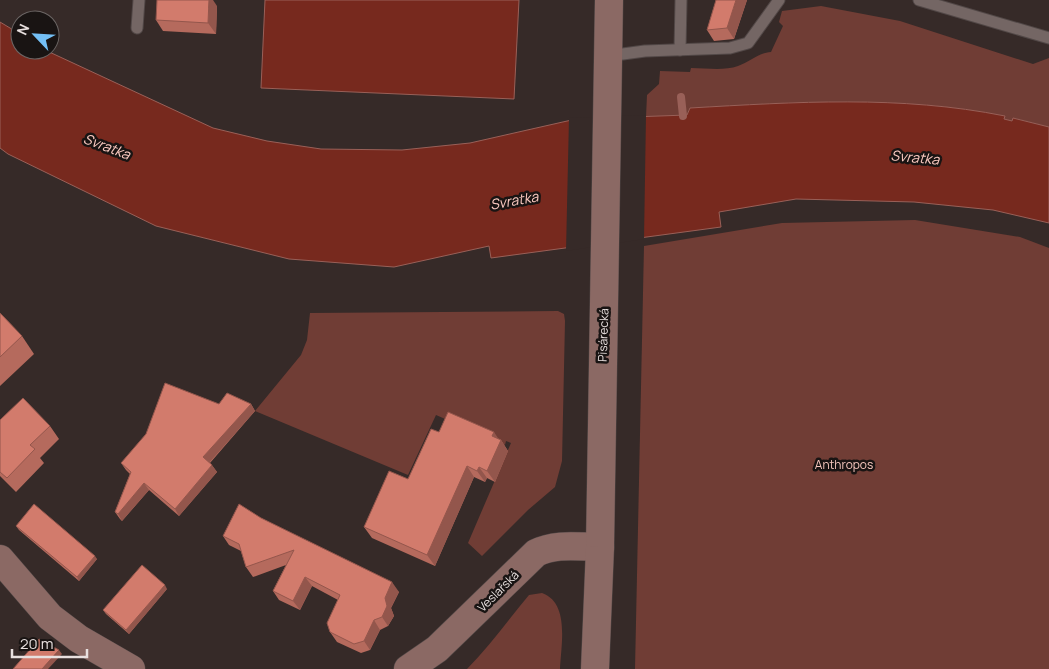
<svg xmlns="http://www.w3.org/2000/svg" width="1049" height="669" font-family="Manrope,sans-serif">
<rect width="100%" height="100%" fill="#362a28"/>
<!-- green -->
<g fill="#703d35">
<path d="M821,6l79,15 133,43 16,-6v69l-35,-9 -2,3 -8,-2v-3c-104,-21 -208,-14 -314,-8l-3,7 -41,2 1,-22 12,-11 1,-13 30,1 1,-4c15,0 33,3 47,-2 12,-4 20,-13 33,-14l12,-26 -4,-4 3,-11z"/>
<path d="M915,220l105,17 29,11v421h-414l9,-423 138,-23z"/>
<path d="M558,311l6,3 1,7 -3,140 -7,26 -27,23 -46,46 -14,-13 43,-100 -5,-2 -1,4 -69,-30 -28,60 -153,-64 46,-56 6,-15 3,-27z"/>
<path d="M542,593c28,10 19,52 18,76h-93c23,-23 41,-49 62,-74z"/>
</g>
<!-- water -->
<g fill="#77291e" stroke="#996058">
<path d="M265,0h254l-5,99 -253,-11z"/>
<path d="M0,22l20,12v16h25l168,78 54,13 54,8 81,1 68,-7 106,-24 111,-4 3,-7c106,-6 210,-13 315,8l-1,3 8,2 1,-3 36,9v96l-56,-13 -79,-8 -118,-3 -77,13 2,15 -230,31 -2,-12 -95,21 -105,-8 -133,-33 -148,-72 -8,-6z"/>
</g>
<!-- pier -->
<path fill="#362a28" d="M646,115l-2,124 -78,12 3,-133z"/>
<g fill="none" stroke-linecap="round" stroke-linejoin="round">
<!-- stream -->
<path stroke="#996058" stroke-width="8" d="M681,97l2,19"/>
<!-- lane casing -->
<g stroke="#524847" stroke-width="13">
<g id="lane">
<path d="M919,0l130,38"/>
<path d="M137,28l2,-28"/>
<path d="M680,50l1,-50"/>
<path d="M608,56l37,-5 85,-3 18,-5 31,-43"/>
</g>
</g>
<!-- secondary casing -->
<g stroke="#524847" stroke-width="29">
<g id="secondary">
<path d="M0,559l50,58 29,22 52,30"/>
<path d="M408,669l29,-20 99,-96c20,-10 42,-6 64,-6"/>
<path d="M595,669l5,-122 9,-547"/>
</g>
</g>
<!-- lane -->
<use href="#lane" stroke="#746664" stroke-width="11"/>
<!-- secondary -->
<use href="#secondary" stroke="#8b6964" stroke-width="28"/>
</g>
<!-- wall -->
<g fill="#b56a5d">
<path d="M716,0h31l-13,39 -20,2 -7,-11z"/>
<path d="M217,6l-1,28 -53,-3 -7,-11z"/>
<path d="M0,313l22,23 12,18 -34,32z"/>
<path d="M219,404h32l4,7 -45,52 7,9 -38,44 -30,-26 -27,31 -2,-2 -5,-7 15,-38 -4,-4 -5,-7z"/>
<path d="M0,420l50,6 9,13 -19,19 4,5 -28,29 -16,-16z"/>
<path d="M439,432l60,7 2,1 7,11 -13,31 -8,-4 -2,4 -11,-5 -39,89 -63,-28 -8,-11 44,-48z"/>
<path d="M261,518l138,74 -8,16 3,8 -6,10 -8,4 -10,20 -9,3 -24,-11 -7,-10 8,-32 -26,-14 -12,24 -21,-10 -6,-9 13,-26 -33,12 -7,-10 -5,-16 -12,-6 -6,-9z"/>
<path d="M16,526l81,33 -18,22 -60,-51z"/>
<path d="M167,589l-38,45 -23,-20 -3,-4z"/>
</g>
<!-- shaded-wall -->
<g fill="#93564c">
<path d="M209,0h4l4,6 -1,28 -8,-11z"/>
<path d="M736,0h11l-13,39 -7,-11z"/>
<path d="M251,404l4,7 -47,53 -5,-7z"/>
<path d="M494,432l6,9 1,-1 7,11 -13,31 -8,-11 5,-35z"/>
<path d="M212,465l5,7 -38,44 -4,-7z"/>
<path d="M467,466l7,11 -39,89 -8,-11z"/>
<path d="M479,467l8,11 -2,4 -8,-11z"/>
<path d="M144,483l5,7 -27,31 -4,-7z"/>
<path d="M95,556l2,3 -18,22 -2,-4z"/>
<path d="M305,577l7,9 -12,24 -7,-9z"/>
<path d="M392,582l7,10 -8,16 3,8 -6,10 -6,-9 3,-19z"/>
<path d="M165,585l2,4 -38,45 -3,-4z"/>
<path d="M374,620l6,10 -10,20 -6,-9z"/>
<path d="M59,650l3,4 -14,15h-6z"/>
</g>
<!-- building -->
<g fill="#d27b6c" stroke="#93564c">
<path d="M157,0h52l-1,23 -52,-3z"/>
<path d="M716,0h20l-9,28 -20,2z"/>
<path d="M0,313l22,23 -22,21z"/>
<path d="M165,383l54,21 8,-11 24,11 -48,53 9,8 -37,44 -31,-26 -26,31 -3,-2 16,-40 -10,-9 25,-29z"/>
<path d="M23,398l27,28 -20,19 5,4 -28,29 -7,-6v-52z"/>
<path d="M448,412l46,20 -2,4 9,4 -14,31 -8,-4 -2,4 -10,-5 -40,89 -63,-28 25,-56 19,8 23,-50 8,3z"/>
<path d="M34,504l61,52 -18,21 -61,-51z"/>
<path d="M239,504l22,14 131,64 -7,16 2,8 -5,11 -8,3 -10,21 -10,3 -24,-12 -3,-9 13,-28 -35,-18 -12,24 -20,-10 21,-41 -48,17 -7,-23 -16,-8z"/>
<path d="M142,565l23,20 -39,45 -23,-20z"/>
<path d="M39,639l20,11 -17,19h-29z"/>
</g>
<g text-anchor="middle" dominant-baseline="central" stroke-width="5" stroke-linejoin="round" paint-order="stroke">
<!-- street labels -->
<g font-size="12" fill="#e8e0df" stroke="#191413">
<text transform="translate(603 335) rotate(-88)">Pisárecká</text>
<text transform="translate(498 591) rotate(-45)">Veslařská</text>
</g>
<!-- park labels -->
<g font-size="12" fill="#f7c7be" stroke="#191413">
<text x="844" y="464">Anthropos</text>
</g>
<!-- water labels -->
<g font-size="14" font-style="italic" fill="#fbcac1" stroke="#191413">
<text transform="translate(107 146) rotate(21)">Svratka</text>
<text transform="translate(915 157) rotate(5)">Svratka</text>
<text transform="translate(514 200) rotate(-10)">Svratka</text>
</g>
</g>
<!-- north arrow -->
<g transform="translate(35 35) rotate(295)"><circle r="24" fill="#191413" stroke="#6c6665"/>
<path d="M0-4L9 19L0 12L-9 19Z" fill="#74c0f6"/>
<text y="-8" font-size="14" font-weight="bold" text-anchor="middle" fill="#e8e0df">N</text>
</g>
<!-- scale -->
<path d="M12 649v8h75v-8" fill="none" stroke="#e8e0df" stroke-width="2.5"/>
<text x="20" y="649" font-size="15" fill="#e8e0df" stroke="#191413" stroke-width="4" paint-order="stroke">20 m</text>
</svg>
